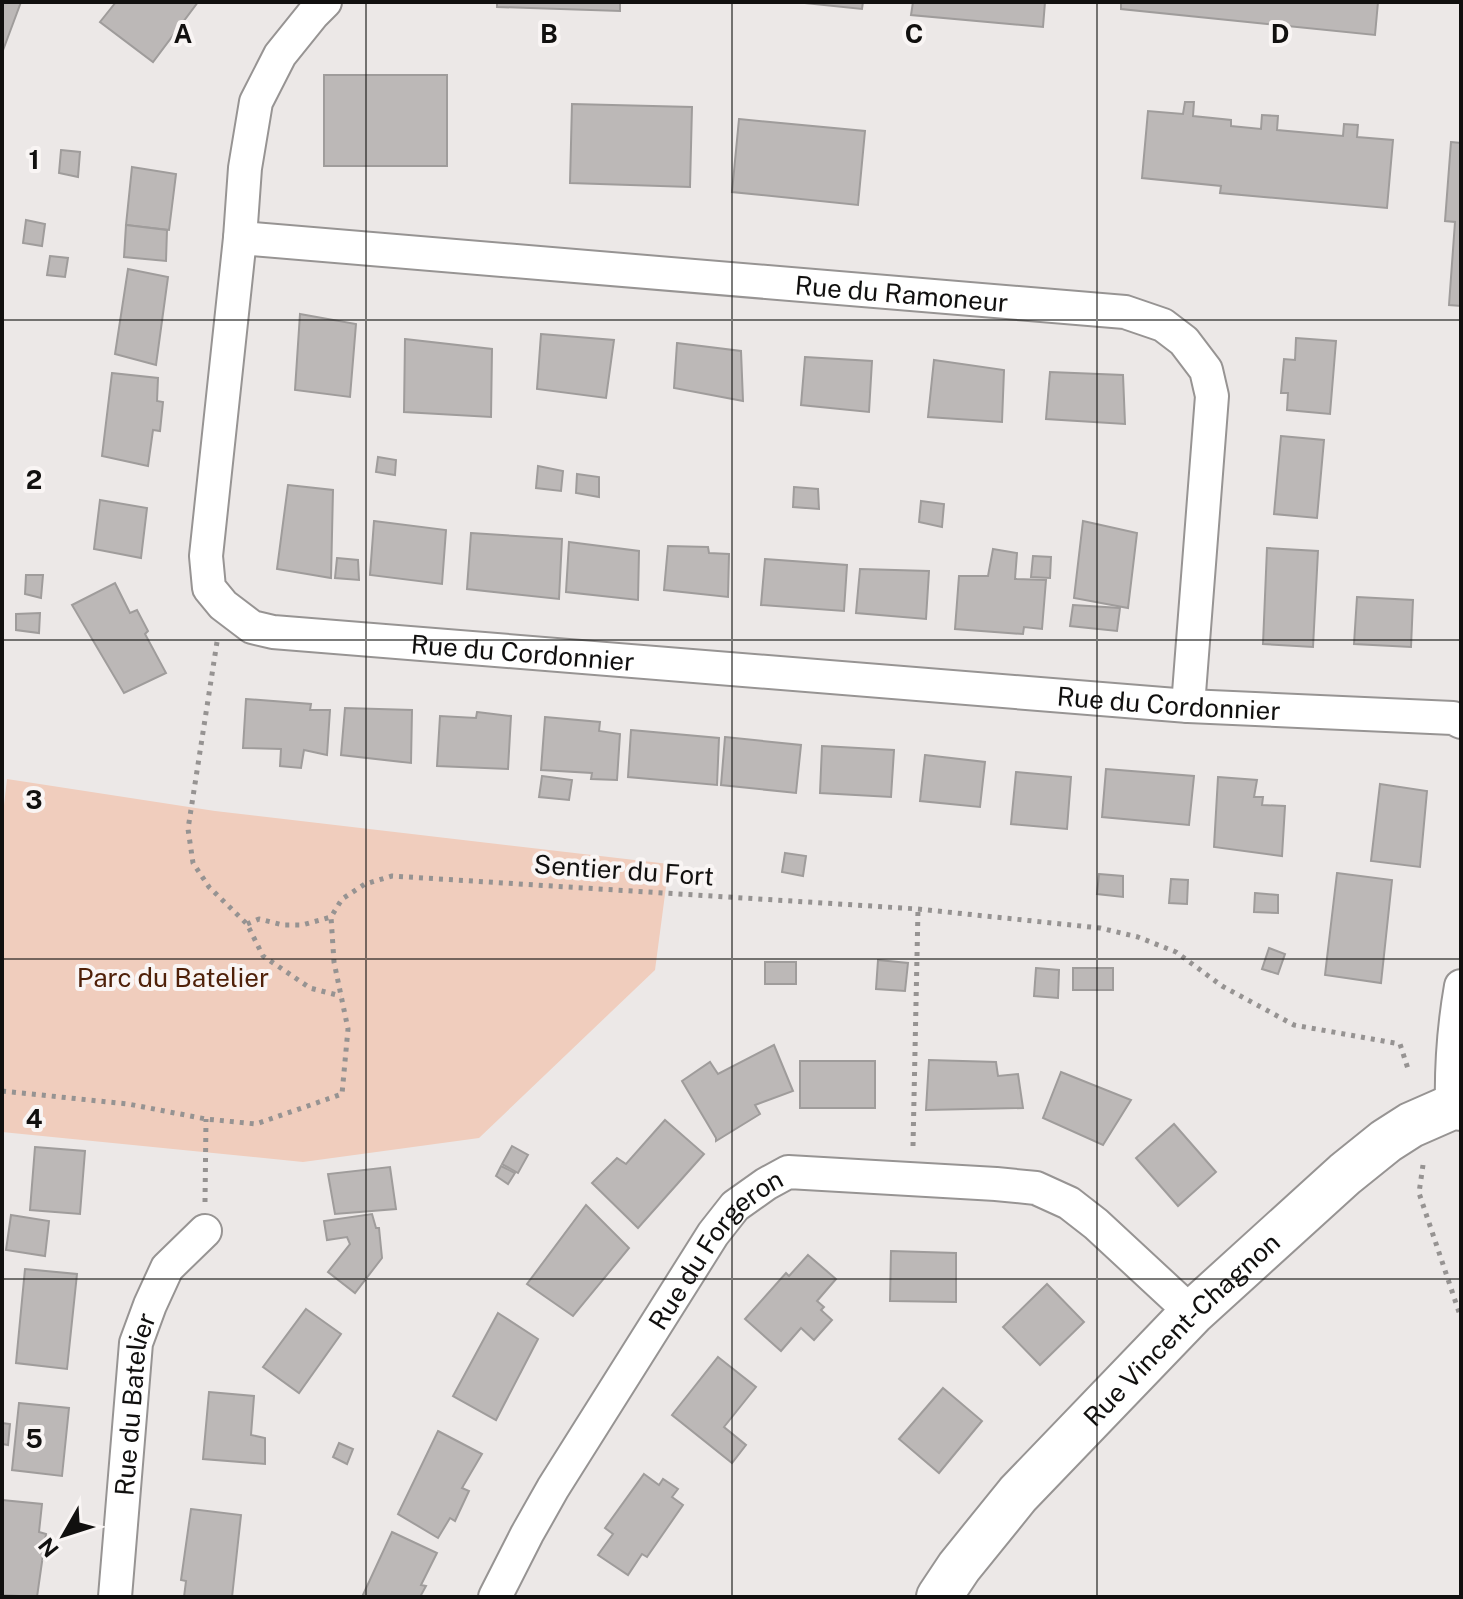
<svg xmlns="http://www.w3.org/2000/svg" width="1463" height="1599" font-family="'Public Sans',sans-serif">
<rect width="100%" height="100%" fill="#ece8e7"/>
<!-- green -->
<path fill="#f0cdbd" d="M7,779l208,32 454,53 -14,106 -176,168 -176,24 -301,-30v-309z"/>
<!-- building -->
<g fill="#bcb8b7" stroke="#9f9c9b" stroke-width="2">
<path d="M2,2h19l-19,51z"/>
<path d="M116,2h82l-45,60 -53,-40z"/>
<path d="M497,2h123v9l-123,-4z"/>
<path d="M795,2h68l-1,7z"/>
<path d="M913,2h132l-2,25 -132,-12z"/>
<path d="M1121,2h257l-3,33 -254,-26z"/>
<rect x="324" y="75" width="123" height="91"/>
<path d="M1185,102h9l-1,14 38,4v6l30,3 1,-14 16,1 -1,14 66,6 1,-12 14,1 -1,12 36,3 -6,68 -167,-15 1,-7 -79,-8 6,-67 35,3z"/>
<path d="M572,104l120,3 -2,80 -120,-4z"/>
<path d="M739,119l126,12 -7,74 -126,-13z"/>
<path d="M1451,142l10,1v163l-12,-1 6,-83 -10,-1z"/>
<path d="M61,150l19,2 -2,25 -19,-4z"/>
<path d="M132,167l44,7 -7,56 -43,-5z"/>
<path d="M26,220l19,4 -3,22 -19,-3z"/>
<path d="M126,225l41,5 -1,31 -42,-4z"/>
<path d="M50,256l18,2 -3,19 -18,-2z"/>
<path d="M128,269l40,8 -12,88 -41,-11z"/>
<path d="M300,314l56,10 -6,73 -55,-7z"/>
<path d="M541,334l73,6 -8,58 -69,-9z"/>
<path d="M1296,338l40,3 -6,73 -43,-4 1,-17h-7l3,-34 11,1z"/>
<path d="M405,339l87,10 -1,68 -87,-5z"/>
<path d="M677,343l64,8 2,50 -69,-13z"/>
<path d="M805,357l67,4 -3,51 -68,-7z"/>
<path d="M934,360l70,10 -2,52 -74,-5z"/>
<path d="M1050,372l73,3 2,49 -79,-5z"/>
<path d="M112,373l46,5 -1,23 6,1 -3,29 -7,-1 -5,36 -46,-10z"/>
<path d="M1281,436l43,4 -7,78 -43,-4z"/>
<path d="M378,457l18,3 -1,15 -19,-3z"/>
<path d="M538,466l25,5 -2,20 -25,-3z"/>
<path d="M577,474l22,3v20l-23,-4z"/>
<path d="M288,485l45,5 -2,88 -54,-9z"/>
<path d="M794,487l24,2 1,20 -26,-2z"/>
<path d="M100,500l47,8 -6,50 -47,-9z"/>
<path d="M921,501l23,3 -2,23 -23,-5z"/>
<path d="M374,521l72,9 -4,54 -72,-9z"/>
<path d="M1083,521l54,12 -9,75 -54,-10z"/>
<path d="M471,533l91,6 -3,60 -92,-10z"/>
<path d="M569,542l70,9 -1,49 -72,-8z"/>
<path d="M668,546l40,1 1,6 20,1 -1,43 -64,-7z"/>
<path d="M1267,548l51,3 -5,96 -50,-3z"/>
<path d="M993,549l24,4 -2,26 31,1 -4,49 -18,-2 -1,7 -68,-5 4,-53h29z"/>
<path d="M1033,556l18,1 -1,21 -19,-1z"/>
<path d="M337,558l21,2 1,20 -24,-2z"/>
<path d="M765,559l82,6 -3,46 -83,-6z"/>
<path d="M860,569l69,2 -3,48 -70,-6z"/>
<path d="M26,575h17l-2,23 -16,-4z"/>
<path d="M115,583l15,30 7,-3 11,21 -3,3 21,39 -42,20 -52,-88z"/>
<path d="M1357,597l56,3 -2,47 -57,-3z"/>
<path d="M1073,605l47,3 -3,23 -47,-5z"/>
<path d="M40,613l-1,20 -23,-3v-16z"/>
<path d="M246,699l65,5 -1,6h20l-3,45 -23,-5 -3,18 -21,-2 1,-17 -38,-1z"/>
<path d="M345,708l67,2 -1,53 -70,-8z"/>
<path d="M477,712l34,4 -3,53 -71,-3 3,-50 36,2z"/>
<path d="M545,717l55,5 -1,9 21,3 -3,46 -26,-1 1,-6 -51,-3z"/>
<path d="M631,730l88,8 -2,47 -89,-8z"/>
<path d="M725,737l76,8 -5,48 -75,-8z"/>
<path d="M822,746l72,4 -3,47 -71,-4z"/>
<path d="M925,755l60,7 -5,45 -60,-6z"/>
<path d="M1106,769l88,7 -5,49 -87,-8z"/>
<path d="M1016,772l55,5 -4,52 -56,-5z"/>
<path d="M542,776l30,4 -3,20 -30,-3z"/>
<path d="M1218,777l39,3 -3,17h9l-1,8 23,1 -3,50 -68,-9z"/>
<path d="M1380,784l47,7 -7,76 -49,-6z"/>
<path d="M785,853l21,3 -3,20 -21,-4z"/>
<path d="M1337,873l55,7 -11,103 -56,-8z"/>
<path d="M1099,874l24,2v21l-26,-3z"/>
<path d="M1171,879l17,1 -1,24 -18,-1z"/>
<path d="M1255,893l23,2v18l-24,-1z"/>
<path d="M1269,948l16,6 -7,20 -16,-5z"/>
<path d="M878,960l30,3 -3,28 -29,-2z"/>
<rect x="765" y="962" width="31" height="22"/>
<path d="M1036,968l23,2 -1,28 -24,-2z"/>
<rect x="1073" y="968" width="40" height="22"/>
<path d="M774,1045l19,46 -38,14 5,9 -44,27v-3l-34,-57 28,-19 8,12z"/>
<path d="M929,1060l67,2 2,14 20,-2 5,34 -97,2z"/>
<rect x="800" y="1061" width="75" height="47"/>
<path d="M1061,1072l70,28 -28,45 -60,-27z"/>
<path d="M665,1120l39,34 -66,74 -46,-45 25,-25 9,6z"/>
<path d="M1174,1124l42,48 -38,34 -42,-48z"/>
<path d="M512,1146l16,9 -10,18 -16,-9z"/>
<path d="M35,1147l50,4 -5,63 -50,-4z"/>
<path d="M501,1166l14,7 -7,11 -12,-8z"/>
<path d="M390,1167l6,42 -61,5 -7,-40z"/>
<path d="M586,1205l43,43 -56,68 -46,-32z"/>
<path d="M372,1214l4,14h3l3,30 -27,35 -27,-21 22,-28 -3,-7 -20,3 -3,-19z"/>
<path d="M11,1215l38,6 -4,35 -39,-6z"/>
<path d="M891,1251l65,2v49l-66,-1z"/>
<path d="M808,1255l28,24 -19,22 7,6 -3,3 11,10 -18,20 -13,-12 -20,23 -36,-32 41,-46 3,3z"/>
<path d="M25,1269l52,5 -10,95 -51,-6z"/>
<path d="M1047,1284l37,38 -44,43 -37,-38z"/>
<path d="M306,1309l35,25 -42,59 -36,-26z"/>
<path d="M498,1313l40,26 -42,81 -43,-24z"/>
<path d="M718,1357l38,30 -32,40 22,18 -14,18 -60,-48z"/>
<path d="M943,1388l39,33 -43,52 -40,-34z"/>
<path d="M209,1392l45,4 -3,39 14,3v26l-62,-5z"/>
<path d="M19,1403l50,5 -7,68 -50,-6z"/>
<path d="M2,1423l8,1 -2,21 -6,-1z"/>
<path d="M438,1431l44,23 -20,34 7,3 -14,30 -5,-3 -12,20 -40,-24z"/>
<path d="M339,1443l14,6 -6,15 -14,-7z"/>
<path d="M644,1474l15,11 4,-6 15,10 -6,8 11,8 -36,52 -5,-3 -14,21 -30,-20 15,-21 -8,-6z"/>
<path d="M2,1500l40,4 -3,28 7,2 -9,63 -35,-2z"/>
<path d="M191,1509l50,6 -9,82h-48l2,-16 -5,-1z"/>
<path d="M392,1532l45,21 -16,32 5,1 -6,11h-58z"/>
</g>
<g fill="none" stroke-linecap="round" stroke-linejoin="round">
<!-- street casing -->
<g stroke="#979493" stroke-width="36">
<g id="street">
<path id="s1" d="M325,2l-12,12 -33,41 -24,47 -11,66 -5,70 -34,318 3,32 14,17 29,22 21,5 915,74 265,12 8,4"/>
<path id="s2" d="M240,238l885,74 38,13 21,16 22,29 6,26 -24,310"/>
<path d="M1452,1107c-1,-41 2,-81 9,-121"/>
<path id="s3" d="M115,1597l21,-254 14,-38 17,-37 38,-37"/>
<path id="s4" d="M495,1597l32,-63 26,-46 160,-254 22,-28 31,-22 22,-12 208,12 40,4 33,15 27,21 96,89"/>
</g>
</g>
<!-- secondary casing -->
<g stroke="#979493" stroke-width="48">
<g id="secondary">
<path id="s5" d="M939,1597l20,-30 59,-73 174,-181 153,-139 41,-33 25,-16 41,-18 9,1"/>
</g>
</g>
<!-- path -->
<g stroke="#969392" stroke-width="5" stroke-dasharray="4 6" stroke-linecap="butt">
<path d="M217,642l-29,187 5,34 16,24 38,37 16,32 47,32 31,8"/>
<path d="M247,924l12,-5 24,6h19l29,-8"/>
<path d="M2,1091l126,13 78,15 50,5 86,-30 6,-65 -14,-67 -3,-45 11,-18 23,-15 27,-8 526,33 182,19 38,9 38,15 46,34 72,39 106,19 9,28"/>
<path d="M913,1146l5,-237"/>
<path d="M1423,1165l-4,28 42,125"/>
<path d="M205,1202l1,-83"/>
</g>
<!-- street -->
<use href="#street" stroke="#fff" stroke-width="32"/>
<!-- secondary -->
<use href="#secondary" stroke="#fff" stroke-width="44"/>
</g>
<!-- grid -->
<path fill="none" stroke="#11100f" stroke-width="2" stroke-opacity="0.55" d="M366,2v1595M732,2v1595M1097,2v1595M2,320h1459M2,640h1459M2,959h1459M2,1279h1459"/>
<g text-anchor="middle" dominant-baseline="central" stroke-width="8" stroke-linejoin="round" paint-order="stroke">
<!-- street labels -->
<g font-size="26" fill="#11100f" stroke="#f9f5f4">
<text stroke="none"><textPath href="#s2" startOffset="664">Rue du Ramoneur</textPath></text>
<text stroke="none"><textPath href="#s1" startOffset="942">Rue du Cordonnier</textPath></text>
<text stroke="none"><textPath href="#s1" startOffset="1590">Rue du Cordonnier</textPath></text>
<text transform="translate(624 870) rotate(4)">Sentier du Fort</text>
<text stroke="none"><textPath href="#s4" startOffset="414">Rue du Forgeron</textPath></text>
<text stroke="none"><textPath href="#s5" startOffset="362">Rue Vincent-Chagnon</textPath></text>
<text stroke="none"><textPath href="#s3" startOffset="194">Rue du Batelier</textPath></text>
</g>
<!-- park labels -->
<g font-size="26" fill="#4f2109" stroke="#f9f5f4">
<text x="173" y="977">Parc du Batelier</text>
</g>
</g>
<g font-size="26" text-anchor="middle" font-weight="bold" fill="#11100f" stroke="#f9f5f4" stroke-width="8" stroke-linejoin="round" paint-order="stroke">
<text x="183" y="43">A</text>
<text x="549" y="43">B</text>
<text x="914" y="43">C</text>
<text x="1280" y="43">D</text>
<text x="34" y="169">1</text>
<text x="34" y="489">2</text>
<text x="34" y="809">3</text>
<text x="34" y="1128">4</text>
<text x="34" y="1448">5</text>
</g>
<!-- border -->
<rect width="1463" height="1599" fill="none" stroke="#11100f" stroke-width="8"/>
<!-- north arrow -->
<g transform="translate(64 1535) rotate(231)" stroke="#f9f5f4" stroke-width="6" paint-order="stroke">
<path d="M0-6L14 30L0 20L-14 30Z" fill="#11100f"/>
<text y="-12" font-size="22" font-weight="bold" text-anchor="middle" fill="#11100f">N</text>
</g>
</svg>
